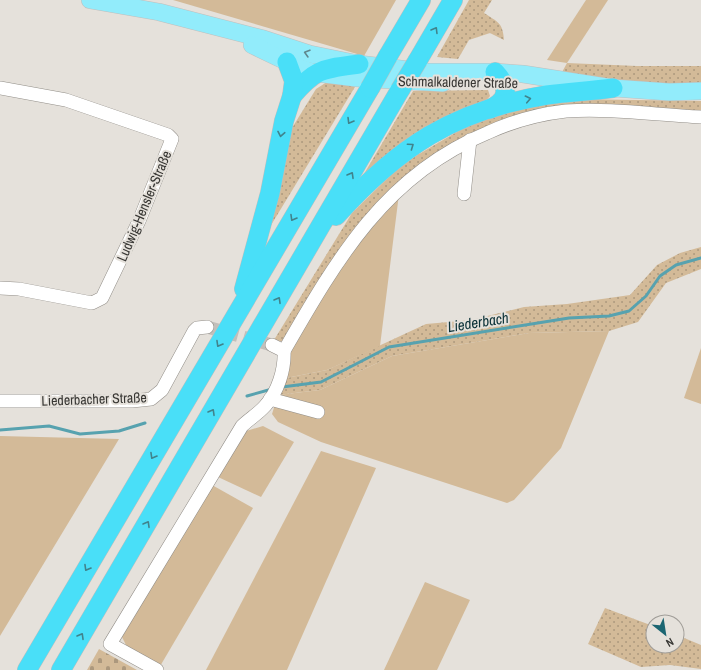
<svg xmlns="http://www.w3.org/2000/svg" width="701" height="670" font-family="'Archivo Narrow',sans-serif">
<defs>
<pattern id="grass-dots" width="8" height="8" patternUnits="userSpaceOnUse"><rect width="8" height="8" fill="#d3ba98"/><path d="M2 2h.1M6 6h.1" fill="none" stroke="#ac987d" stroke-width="1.8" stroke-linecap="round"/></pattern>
<pattern id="cemetery-stones" width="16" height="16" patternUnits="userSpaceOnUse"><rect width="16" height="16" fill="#d3ba98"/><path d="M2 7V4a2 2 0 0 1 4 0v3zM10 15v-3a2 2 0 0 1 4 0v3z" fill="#ac987d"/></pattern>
</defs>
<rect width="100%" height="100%" fill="#e5e1db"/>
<!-- grass -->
<g fill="url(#grass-dots)">
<path d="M469,0h23l-8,13c14,9 19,10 20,27l-14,-7 -21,7 -11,19 -21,-2z"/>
<path d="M567,63l70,3h64v18l-51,1 -89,-11z"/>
<path d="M330,80l28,2 -93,153 27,-107 24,-39z"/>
<path d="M488,90l2,6 -5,6 -124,77 52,-88z"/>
<path d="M574,99l127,2v12l-102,-4 -93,16 -102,58 -117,159 -13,-2 78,-127 50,-49 65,-38 58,-20z"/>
<path d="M701,247v22l-35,14 -28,39 -29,9 -80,2 -137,23 -72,34 -42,5 8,-17 41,-8 99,-46 45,-4 53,-13 43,-3 63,-9 27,-30 23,-12z"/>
<path d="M605,608l48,18v20h24v-11l24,10v24l-31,-4 -29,2 -53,-23z"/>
</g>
<!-- cemetery -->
<path fill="url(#cemetery-stones)" d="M99,649l38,21h-50z"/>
<!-- green -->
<g fill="#d3ba98">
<path d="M173,0h223l-32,56z"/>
<path d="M586,0h22l-41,63 -20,-3z"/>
<path d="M399,194l-19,152 -53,24 -41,8 4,-28 38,-64 46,-65z"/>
<path d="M609,331l-48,117 -47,52 -7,3 -186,-61 -43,-20 -6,-8 6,-19 42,-5 72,-34 137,-23z"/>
<path d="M701,348v56l-17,-6z"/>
<path d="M263,426l31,16 -33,55 -43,-20 25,-45z"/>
<path d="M0,436l119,3 -119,197z"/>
<path d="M321,451l55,17 -89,202h-81z"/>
<path d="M212,485l41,23 -94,160 -30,-17 -7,-14z"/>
<path d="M425,582l45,18 -33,70h-53z"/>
</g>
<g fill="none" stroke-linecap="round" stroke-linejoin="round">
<!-- stream -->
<g stroke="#57a2af" stroke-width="3">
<path d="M282,387l39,-5 68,-35 180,-29 40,-2 20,-5 17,-15 14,-20 16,-11 25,-7"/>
<path d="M247,396l25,-7"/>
<path d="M0,430l49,-4 31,8 39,-3 26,-8"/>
</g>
<!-- minor-tunnel -->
<path stroke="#c2bfba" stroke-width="13" stroke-dasharray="13 6" stroke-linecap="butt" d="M207,327l65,18"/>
<!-- minor casing -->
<g stroke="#928e88" stroke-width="14">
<g id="minor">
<path d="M0,88l66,12 102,35 4,4 -33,82 -37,77 -10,5 -73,-14 -19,-1"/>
<path d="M464,194l6,-54"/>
<path d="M284,351c53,-92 101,-176 203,-218 24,-11 52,-19 79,-22 45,-3 90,4 135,6"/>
<path d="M270,399l48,13"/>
<path d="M0,401h132l19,-2 11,-9 32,-59 3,-3 10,-1"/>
<path d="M157,670l-47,-26 132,-218c7,-7 16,-12 23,-20 13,-14 20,-37 19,-55l-12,-6"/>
</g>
</g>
<!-- major casing -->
<g stroke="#bfbfbe" stroke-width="18">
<g id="major">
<path d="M90,0l69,12 105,27 46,15 49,10 67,8h69l28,2 90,14 56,4 32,-1"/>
<path d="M252,45l48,23 16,5 40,5 87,5"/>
</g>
</g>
<!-- highway casing -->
<g stroke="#bfbfbe" stroke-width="20">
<g id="highway">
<path d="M388,56l33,-56"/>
<path d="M418,60l35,-60"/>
<path d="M292,96c24,-28 31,-27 67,-32"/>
<path d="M490,109c20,-10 19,-22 5,-37"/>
<path d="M336,216c62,-69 118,-106 211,-121 22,-3 44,-4 66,-7"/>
<path d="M244,289l26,-96 14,-72 8,-25 2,-15 -7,-19"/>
<path d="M27,670l343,-582"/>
<path d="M61,670l339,-580"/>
</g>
</g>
<!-- minor -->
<use href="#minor" stroke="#fff" stroke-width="13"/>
<!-- major -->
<use href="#major" stroke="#92ecfb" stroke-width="17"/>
<!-- highway -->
<use href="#highway" stroke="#49dff8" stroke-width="19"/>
<!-- highway-bridge casing -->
<g stroke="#bfbfbe" stroke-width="20" stroke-linecap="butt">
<g id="highway-bridge">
<path d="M370,88l18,-32"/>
<path d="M400,90l18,-30"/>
</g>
</g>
<!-- highway-bridge -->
<use href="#highway-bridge" stroke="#49dff8" stroke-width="19"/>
</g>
<!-- one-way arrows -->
<defs><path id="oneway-chevron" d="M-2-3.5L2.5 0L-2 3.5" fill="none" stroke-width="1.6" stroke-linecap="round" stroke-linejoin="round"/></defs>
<g stroke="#40838c">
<use href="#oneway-chevron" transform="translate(435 30) rotate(-59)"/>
<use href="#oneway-chevron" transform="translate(528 99) rotate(-12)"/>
<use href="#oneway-chevron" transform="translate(350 121) rotate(121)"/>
<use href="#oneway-chevron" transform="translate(281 134) rotate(101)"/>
<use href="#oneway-chevron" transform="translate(411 146) rotate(-35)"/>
<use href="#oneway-chevron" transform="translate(351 175) rotate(-60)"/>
<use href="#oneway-chevron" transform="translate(293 218) rotate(120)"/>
<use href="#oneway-chevron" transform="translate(278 300) rotate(-60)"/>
<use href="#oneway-chevron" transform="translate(219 344) rotate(120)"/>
<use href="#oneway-chevron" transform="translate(212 412) rotate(-60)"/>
<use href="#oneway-chevron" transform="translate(153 456) rotate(120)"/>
<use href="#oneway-chevron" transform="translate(147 524) rotate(-60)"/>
<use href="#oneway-chevron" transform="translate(87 568) rotate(120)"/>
<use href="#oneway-chevron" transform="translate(81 636) rotate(-60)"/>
</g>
<use stroke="#60888e" href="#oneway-chevron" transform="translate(307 53) rotate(-164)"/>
<g text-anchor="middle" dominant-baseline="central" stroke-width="4" stroke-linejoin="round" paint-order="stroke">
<!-- street labels -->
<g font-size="14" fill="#383734" stroke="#e5e1db">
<text transform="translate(458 82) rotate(1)">Schmalkaldener Straße</text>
<text transform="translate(144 206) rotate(-67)">Ludwig-Hensler-Straße</text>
<text transform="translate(94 399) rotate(-2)">Liederbacher Straße</text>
</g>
<!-- water labels -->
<g font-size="15" font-style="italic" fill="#0b3137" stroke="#e5e1db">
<text transform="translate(478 322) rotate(-9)">Liederbach</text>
</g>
</g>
<!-- north arrow -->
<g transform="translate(665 634) rotate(150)"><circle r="19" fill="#e5e1db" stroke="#a09d98"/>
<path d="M0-3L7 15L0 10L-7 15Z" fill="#1b6571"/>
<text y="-6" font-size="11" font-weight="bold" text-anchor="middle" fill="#383734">N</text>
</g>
</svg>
